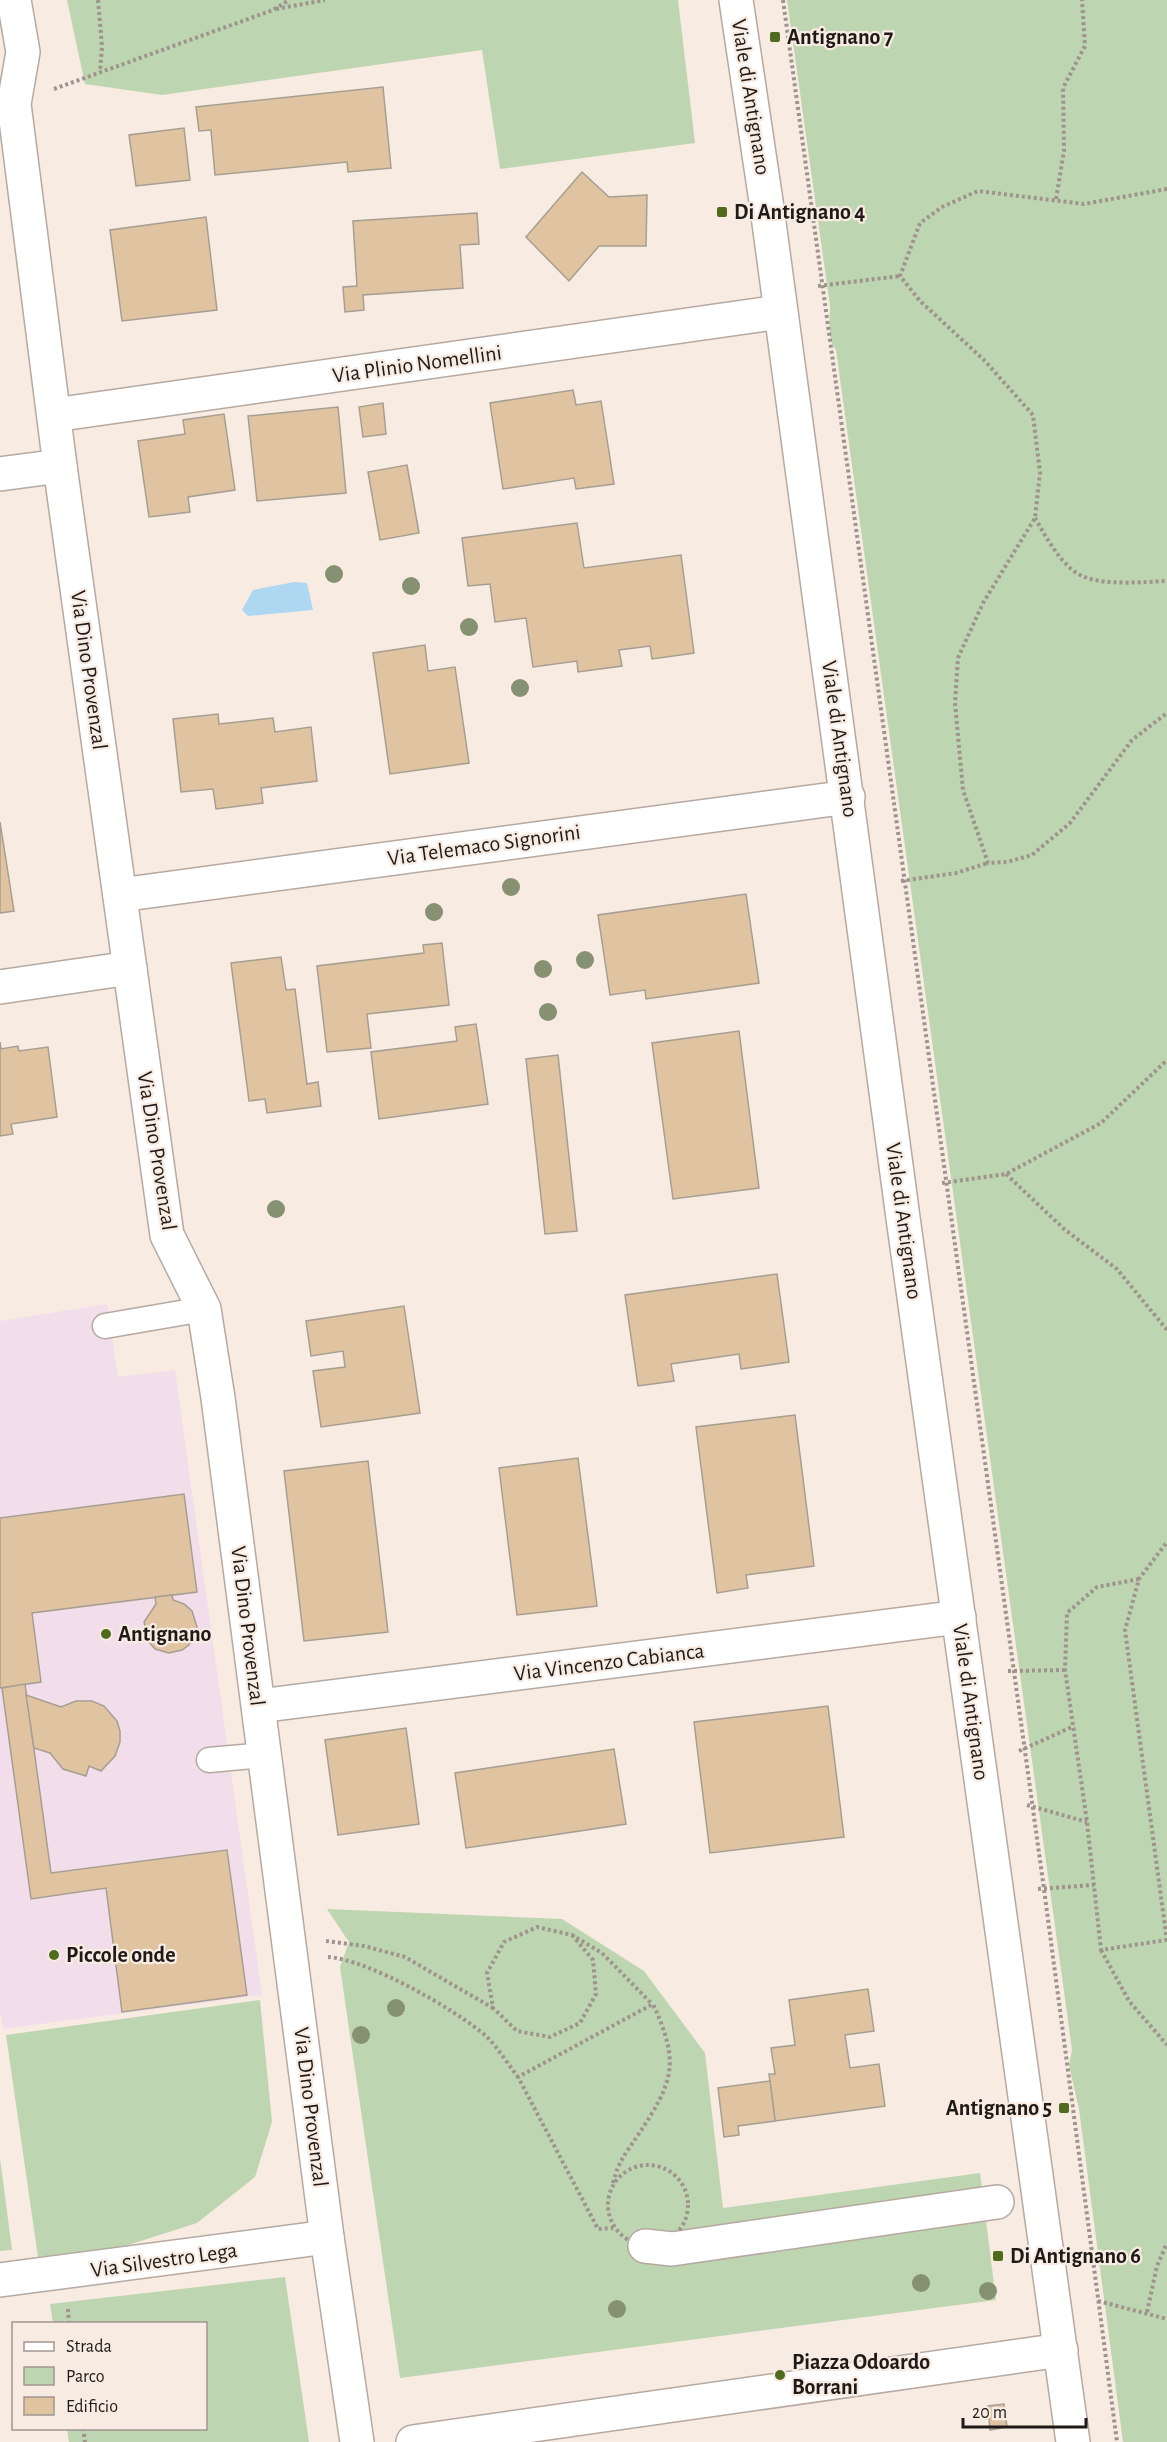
<svg xmlns="http://www.w3.org/2000/svg" width="1167" height="2442" font-family="'Alegreya Sans',sans-serif">
<rect width="100%" height="100%" fill="#f8ebe2"/>
<!-- education -->
<path fill="#f2ddeb" d="M107,1304l11,73 57,-7 87,625 -259,34 -3,-19v-689z"/>
<!-- green -->
<g fill="#bed5b2">
<path d="M67,0h611l17,143 -195,26 -18,-119 -320,45 -77,-11z"/>
<path d="M787,0h380v2442h-44l-44,-333 -10,-44 3,-15 -12,-88 -224,-1612c-9,-10 -6,-31 -6,-44z"/>
<path d="M327,1909l235,10 82,52 61,82 18,155 257,-35 16,127 -596,78 -60,-411 9,-25z"/>
<path d="M260,2000l12,122 -17,55 -58,46 -78,25 -81,9 -32,-222z"/>
<path d="M0,2158l12,92 -12,1z"/>
<path d="M285,2277l24,165h-240l-2,-13 139,-1v-104l-153,-1 -3,-19z"/>
</g>
<!-- water -->
<path fill="#aed8f1" d="M294,582l13,1 6,27 -65,6 -6,-6 11,-20z"/>
<!-- building -->
<g fill="#e0c4a2" stroke="#a79e92" stroke-width="1.5">
<path d="M383,87l8,81 -43,4 -1,-10 -132,13 -4,-45 -12,1 -3,-24z"/>
<path d="M184,128l6,52 -54,6 -7,-51z"/>
<path d="M582,172l27,25 38,-2 -1,51h-47l-30,35 -43,-44z"/>
<path d="M477,213l2,31 -19,1 3,43 -100,7 1,15 -19,2 -2,-25 14,-1 -4,-65z"/>
<path d="M206,217l11,93 -95,11 -12,-91z"/>
<path d="M573,390l3,15 25,-4 13,83 -38,5 -2,-11 -71,11 -13,-86z"/>
<path d="M383,403l3,31 -23,3 -4,-30z"/>
<path d="M338,407l8,86 -89,8 -9,-85z"/>
<path d="M224,414l11,76 -47,7 2,15 -41,5 -11,-76 47,-7 -2,-14z"/>
<path d="M407,465l12,68 -39,7 -12,-68z"/>
<path d="M577,523l7,45 97,-13 13,98 -42,6 -2,-13 -31,4 3,16 -44,6 -1,-11 -44,6 -7,-49 -31,4 -5,-38 -22,2 -6,-48z"/>
<path d="M425,645l3,26 27,-4 14,96 -79,11 -17,-121z"/>
<path d="M218,714l1,10 54,-6 2,14 36,-5 6,54 -56,7 2,15 -47,6 -3,-20 -32,3 -8,-73z"/>
<path d="M0,822l14,89 -14,2z"/>
<path d="M746,894l13,89 -113,16 -1,-9 -35,5 -12,-80z"/>
<path d="M442,943l7,62 -82,9 4,34 -44,4 -10,-86 107,-13 -1,-8z"/>
<path d="M281,957l5,33 9,-1 12,95 11,-2 3,24 -54,7 -2,-14 -16,2 -18,-138z"/>
<path d="M476,1024l12,80 -109,15 -8,-67 86,-11 -2,-14z"/>
<path d="M739,1031l20,157 -86,11 -21,-156z"/>
<path d="M0,1042l1,7 17,-3 1,5 29,-4 9,70 -46,7 2,10 -13,2z"/>
<path d="M558,1055l19,176 -32,3 -19,-175z"/>
<path d="M777,1274l12,88 -48,7 -2,-15 -68,10 3,17 -36,5 -13,-91z"/>
<path d="M404,1306l16,107 -99,14 -8,-56 32,-4 -2,-16 -32,5 -5,-35z"/>
<path d="M795,1415l19,151 -68,9 2,13 -31,5 -21,-166z"/>
<path d="M578,1458l19,148 -80,9 -18,-147z"/>
<path d="M368,1461l20,171 -84,9 -20,-170z"/>
<path d="M184,1494l13,98 -165,21 9,69 -41,6v-170z"/>
<path d="M172,1595l1,5 11,4 8,7 5,16 -8,18 -7,5 -13,3 -14,-4 -6,-7 -5,-20 12,-18 -1,-7z"/>
<path d="M25,1684l26,189 176,-23 20,145 -125,17 -16,-124 -75,11 -29,-211z"/>
<path d="M26,1695l35,12 15,-6h16l12,5 13,15 3,10v11l-5,14 -14,15 -12,-5 -3,10 -23,-7 -13,-16 -16,-5z"/>
<path d="M828,1706l16,131 -134,16 -16,-131z"/>
<path d="M406,1728l13,96 -81,11 -13,-95z"/>
<path d="M614,1749l12,75 -160,24 -11,-75z"/>
<path d="M868,1989l6,42 -29,4 5,33 29,-4 6,42 -110,15 -6,-47h6l-4,-26 24,-3 -6,-45z"/>
<path d="M770,2081l5,40 -37,5 1,9 -15,2 -6,-49z"/>
<path d="M1004,2404l3,23 -17,3 -2,-24z"/>
</g>
<g fill="none" stroke-linecap="round" stroke-linejoin="round">
<!-- lane casing -->
<g stroke="#b6a9a1" stroke-width="27">
<g id="lane">
<path d="M105,1326l99,-17"/>
<path d="M209,1760l56,-5"/>
</g>
</g>
<!-- street casing -->
<g stroke="#b6a9a1" stroke-width="36">
<g id="street">
<path d="M14,0l9,52 -9,52 46,362 107,769 37,74 14,89 109,839 30,205"/>
<path d="M54,415l726,-103"/>
<path d="M0,474l60,-8"/>
<path d="M120,895l728,-98"/>
<path d="M0,987l130,-19"/>
<path d="M259,1706l700,-89"/>
<path d="M645,2246l27,3 325,-47"/>
<path d="M0,2280l327,-43"/>
<path d="M413,2442l648,-92"/>
</g>
</g>
<!-- secondary casing -->
<g stroke="#b6a9a1" stroke-width="36">
<path id="secondary" d="M736,0l31,208 137,1017 169,1217"/>
</g>
<!-- path -->
<g stroke="#9d948d" stroke-width="4" stroke-dasharray="3 3" stroke-linecap="butt">
<path d="M98,0l4,47 -2,25"/>
<path d="M783,0l261,1889 73,553"/>
<path d="M276,9l49,-9"/>
<path d="M54,89l219,-79 16,-10"/>
<path d="M1167,189l-83,15 -106,-13 -36,16 -22,16 -20,53 20,25 64,59 49,55 7,58 -5,45 -52,85 -25,55 -3,45 8,87 25,73 19,-1 25,-7 38,-32 62,-83 35,-27"/>
<path d="M1056,199l8,-48 -1,-63 22,-42 -3,-46"/>
<path d="M818,286l82,-10"/>
<path d="M1035,518c11,19 27,49 47,58 23,10 60,6 85,5"/>
<path d="M901,881l55,-8 32,-10"/>
<path d="M1006,1174l58,55 53,40 50,61"/>
<path d="M942,1183l64,-9 95,-51 66,-63"/>
<path d="M1139,1579l-42,8 -30,26 -2,57 22,152 14,128 65,-10"/>
<path d="M1008,1671l57,-1"/>
<path d="M1019,1751l55,-25"/>
<path d="M1027,1805l60,17"/>
<path d="M1038,1889l56,-4"/>
<path d="M572,1935l21,25 3,34 -16,29 -30,14 -33,-6 -24,-23 -6,-35 17,-31 33,-15 35,8 30,18 50,51"/>
<path d="M326,1941l38,5 41,11 88,51"/>
<path d="M1167,1941l-42,-311 14,-51 28,-37"/>
<path d="M1101,1950l28,51 38,44"/>
<path d="M328,1957c39,2 129,53 159,80 11,11 21,27 31,40"/>
<circle cx="648" cy="2205" r="40"/>
<path d="M613,2183c6,-23 12,-28 25,-48 36,-54 42,-72 15,-131l-135,73 80,152 15,-1"/>
<path d="M1098,2301l69,18"/>
<path d="M68,2309l1,15"/>
<path d="M1147,2312l10,-46 10,-23"/>
<path d="M83,2428l2,14"/>
</g>
<!-- lane -->
<use href="#lane" stroke="#fff" stroke-width="24"/>
<!-- street -->
<use href="#street" stroke="#fff" stroke-width="33"/>
<!-- secondary -->
<use href="#secondary" stroke="#fff" stroke-width="33"/>
</g>
<!-- trees -->
<g fill="#869171">
<circle cx="334" cy="574" r="9"/>
<circle cx="411" cy="586" r="9"/>
<circle cx="469" cy="627" r="9"/>
<circle cx="520" cy="688" r="9"/>
<circle cx="511" cy="887" r="9"/>
<circle cx="434" cy="912" r="9"/>
<circle cx="585" cy="960" r="9"/>
<circle cx="543" cy="969" r="9"/>
<circle cx="548" cy="1012" r="9"/>
<circle cx="276" cy="1209" r="9"/>
<circle cx="396" cy="2008" r="9"/>
<circle cx="361" cy="2035" r="9"/>
<circle cx="921" cy="2283" r="9"/>
<circle cx="988" cy="2291" r="9"/>
<circle cx="617" cy="2309" r="9"/>
</g>
<!-- markers -->
<g fill="#506b1d" stroke="#f8ebe2" stroke-width="2">
<rect x="769" y="31" width="12" height="12" rx="3"/>
<rect x="716" y="206" width="12" height="12" rx="3"/>
<circle cx="106" cy="1634" r="6"/>
<circle cx="54" cy="1955" r="6"/>
<rect x="1058" y="2102" width="12" height="12" rx="3"/>
<rect x="992" y="2250" width="12" height="12" rx="3"/>
<circle cx="780" cy="2375" r="6"/>
</g>
<g text-anchor="middle" dominant-baseline="central" stroke-width="4.5" stroke-linejoin="round" paint-order="stroke">
<!-- poi labels -->
<g font-size="22" font-weight="bold" fill="#1f1a17" stroke="#f8ebe2" text-anchor="start">
<text x="787" y="37">Antignano 7</text>
<text x="734" y="212">Di Antignano 4</text>
<text x="118" y="1634">Antignano</text>
<text x="66" y="1955">Piccole onde</text>
<text x="1052" y="2108" text-anchor="end">Antignano 5</text>
<text x="1010" y="2256">Di Antignano 6</text>
<text x="792" y="2362">Piazza Odoardo<tspan x="792" dy="25">Borrani</tspan></text>
</g>
<!-- street labels -->
<g font-size="22" fill="#1f1a17" stroke="#f8ebe2">
<text transform="translate(751 97) rotate(81)">Viale di Antignano</text>
<text transform="translate(417 364) rotate(-8)">Via Plinio Nomellini</text>
<text transform="translate(89 670) rotate(82)">Via Dino Provenzal</text>
<text transform="translate(840 739) rotate(82)">Viale di Antignano</text>
<text transform="translate(484 845) rotate(-8)">Via Telemaco Signorini</text>
<text transform="translate(157 1151) rotate(81)">Via Dino Provenzal</text>
<text transform="translate(904 1221) rotate(82)">Viale di Antignano</text>
<text transform="translate(248 1626) rotate(83)">Via Dino Provenzal</text>
<text transform="translate(609 1662) rotate(-7)">Via Vincenzo Cabianca</text>
<text transform="translate(971 1702) rotate(82)">Viale di Antignano</text>
<text transform="translate(311 2107) rotate(83)">Via Dino Provenzal</text>
<text transform="translate(164 2260) rotate(-8)">Via Silvestro Lega</text>
</g>
</g>
<!-- legend -->
<rect x="12" y="2322" width="195" height="108" fill="#f8ebe2" stroke="#a19791" stroke-width="1.5"/>
<rect x="24" y="2342" width="30" height="9" fill="#ffffff" stroke="#a19791" stroke-width="1.5"/>
<text x="66" y="2352" font-size="18" fill="#1f1a17">Strada</text>
<rect x="24" y="2367" width="30" height="18" fill="#bed5b2" stroke="#a19791" stroke-width="1.5"/>
<text x="66" y="2382" font-size="18" fill="#1f1a17">Parco</text>
<rect x="24" y="2397" width="30" height="18" fill="#e0c4a2" stroke="#a19791" stroke-width="1.5"/>
<text x="66" y="2412" font-size="18" fill="#1f1a17">Edificio</text>
<!-- scale -->
<path d="M963 2418v9h123v-9" fill="none" stroke="#1f1a17" stroke-width="3"/>
<text x="972" y="2418" font-size="18" fill="#1f1a17" stroke="#f8ebe2" stroke-width="4.5" paint-order="stroke">20 m</text>
</svg>
